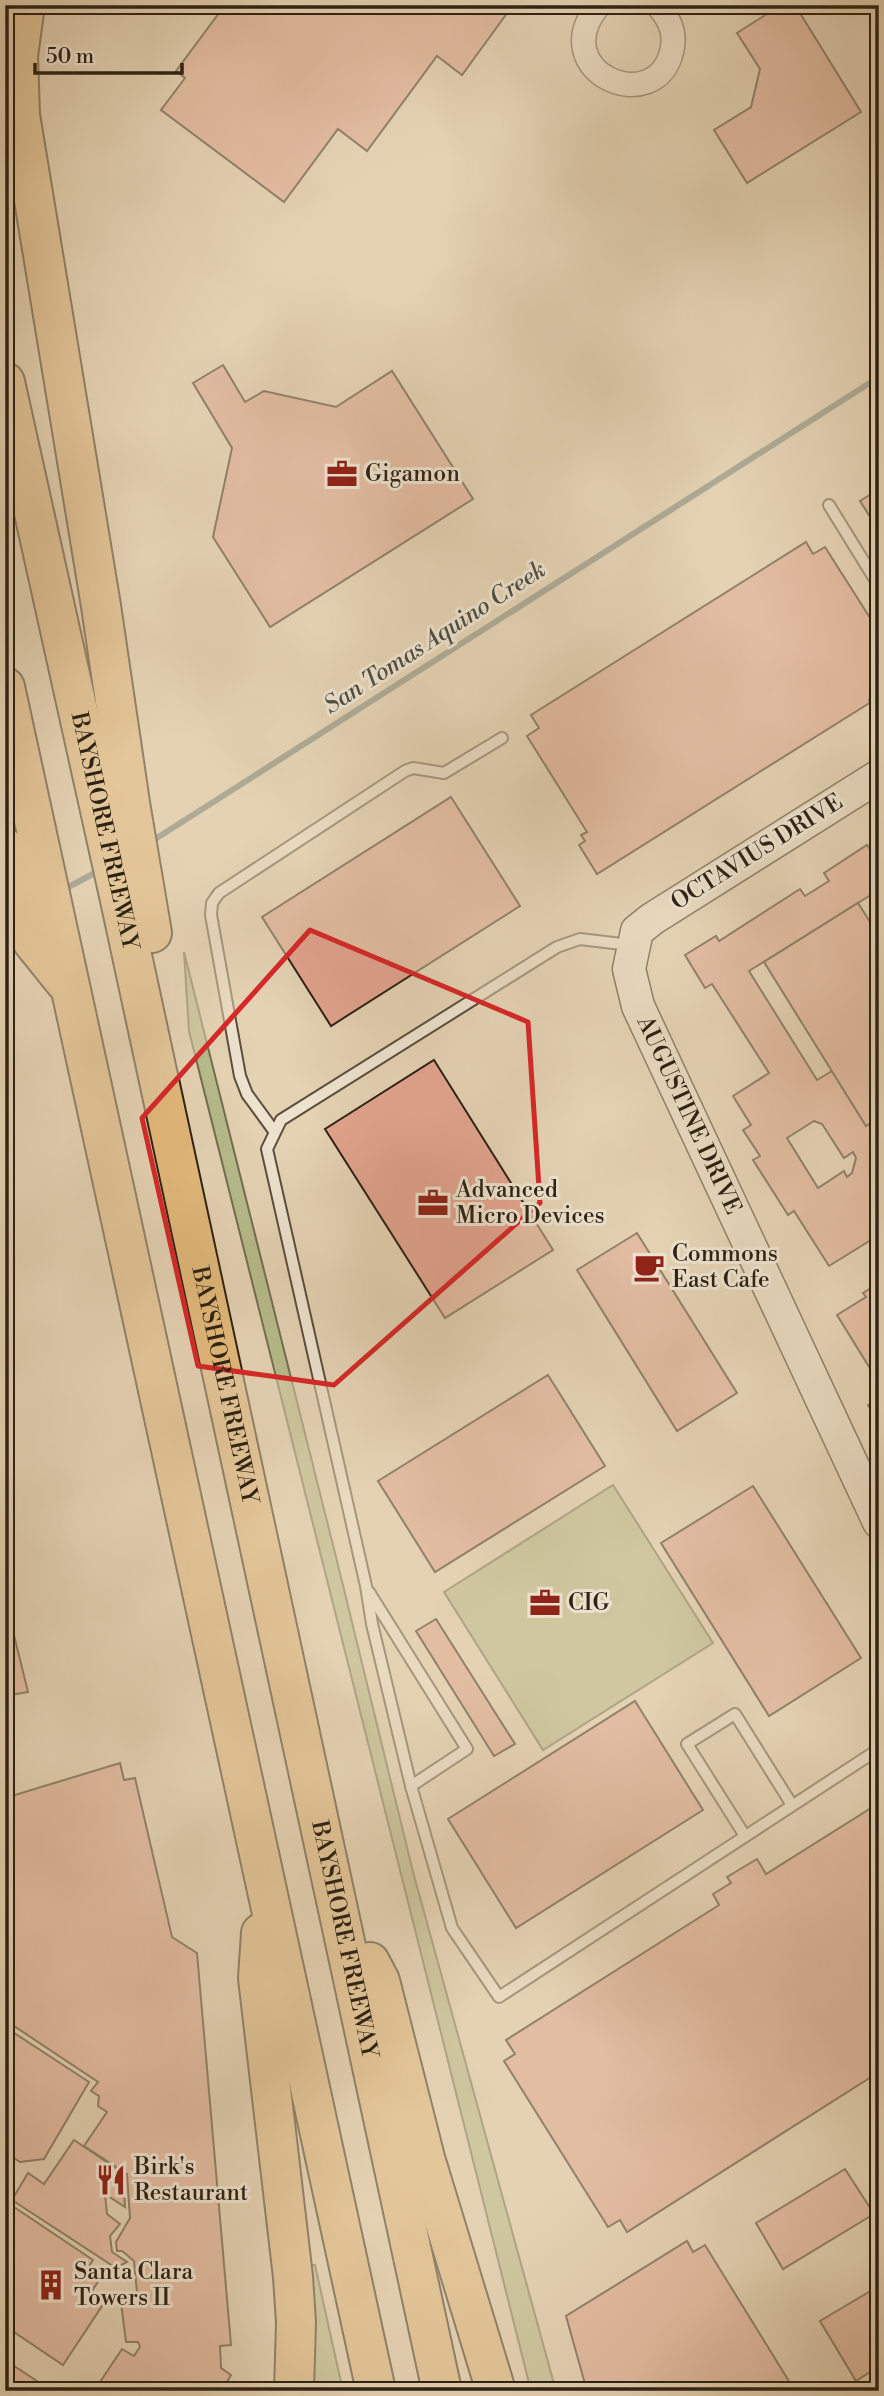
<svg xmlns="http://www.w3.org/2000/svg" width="884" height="2396" font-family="'Libre Bodoni',serif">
<rect width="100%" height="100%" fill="#e4d2b3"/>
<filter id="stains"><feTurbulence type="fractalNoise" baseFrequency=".00286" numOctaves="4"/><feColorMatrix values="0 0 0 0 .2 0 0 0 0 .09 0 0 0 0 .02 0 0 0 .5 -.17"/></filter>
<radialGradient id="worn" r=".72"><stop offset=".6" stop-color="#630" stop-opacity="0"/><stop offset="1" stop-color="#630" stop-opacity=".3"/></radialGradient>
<!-- green -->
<g fill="#b6bb8b" stroke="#726e50" stroke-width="2">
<path d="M184,952l154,613 75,307 143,519h-25l-342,-1360z"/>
<path d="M613,1485l100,158 -170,107 -99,-158z"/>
<path d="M307,2265h8l28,126h-35z"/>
</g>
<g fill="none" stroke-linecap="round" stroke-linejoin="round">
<!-- stream -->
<g stroke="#6d7b73" stroke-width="6">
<path d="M149,843l730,-466"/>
<path d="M63,890l37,-20"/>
</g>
</g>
<!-- building -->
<g fill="#e2a48f" stroke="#2d2214" stroke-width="2" fill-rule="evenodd">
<path d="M225,5h288l-51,70 -25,-19 -70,95 -29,-22 -54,73 -123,-92 24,-32 -9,-7z"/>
<path d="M781,5h14l66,107 -114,71 -33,-53 37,-23 9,-38 -23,-36z"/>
<path d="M223,365l22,37 19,-11 72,16 56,-36 81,128 -203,128 -57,-90 19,-89 -39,-65z"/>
<path d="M879,489v42l-19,-30z"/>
<path d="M806,542l7,12 12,-7 54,85v65l-282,177 -18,-29 6,-4 -4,-6 6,-3 -60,-96 12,-8 -8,-13z"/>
<path d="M451,797l69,109 -189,120 -69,-109z"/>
<path d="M867,845l4,6 8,-5v54l-5,-7 -125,78 68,109 15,-9 34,55 13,-8v117l-50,31 -35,-55 -6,4 -35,-55 7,-4 -17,-26 8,-5 -18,-29 36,-23 -57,-89 -7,4 -20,-33 31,-19 3,5 81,-52 5,7 24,-15 -5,-8zM814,1121l8,3 22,34 9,-6 3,6 -4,15 -5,4 -3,-6 -26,17 -31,-50z"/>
<path d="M858,903l21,33v182l-13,8 -102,-164z"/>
<path d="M434,1060l119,190 -108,68 -120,-189z"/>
<path d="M637,1233l100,160 -60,38 -100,-161z"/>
<path d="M879,1283v100l-42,-68 29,-18 -3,-4z"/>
<path d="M548,1375l57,91 -170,106 -57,-91z"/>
<path d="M879,1399v23l-11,-17z"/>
<path d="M753,1486l108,172 -92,58 -108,-173z"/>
<path d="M5,1599l23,93 -23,4z"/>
<path d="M436,1619l79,125 -21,12 -78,-125z"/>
<path d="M635,1701l68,109 -187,118 -68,-109z"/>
<path d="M120,1763l4,17 11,-2 37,159 25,16 34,392 -11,1 1,22 10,7 -9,16h-128l28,-42 12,7 6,-9 -2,-5h-12l-5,-39h17l-4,-42 -12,-10h-5l-1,-9 14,-24 -3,-44 -43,-28 23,-34 -9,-6 1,-10 -8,-5 7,-9 -93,-62v-222z"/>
<path d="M879,1803v269l-252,160 -7,-12 -12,7 -104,-166 11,-7 -9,-14 213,-135 -6,-11 18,-11 -4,-6 30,-18 9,15z"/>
<path d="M5,2027l84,55 -45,77 -24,3 -15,-10z"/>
<path d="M74,2140l49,33 2,34 -20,-13 2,20 13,10 -10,12 2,16 15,10 -11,6 -104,-68 16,-27 16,11z"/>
<path d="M845,2169l29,45 -91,55 -27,-46z"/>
<path d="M5,2201l88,59 -7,11 13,9 -7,11 14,9 -43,65 -58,-39z"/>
<path d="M687,2241l6,11 12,-7 90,146h-208l-21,-75z"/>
<path d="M879,2286v80l-23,15 -36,-60z"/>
<path d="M5,2360l47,31h-47z"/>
</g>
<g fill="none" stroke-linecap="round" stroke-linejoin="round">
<!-- lane casing -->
<g stroke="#5b4e3c" stroke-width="14">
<g id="lane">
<path d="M829,505l50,81"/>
<path d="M875,700l4,6"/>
<path d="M630,945l-50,-6 -23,8 -276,173 -14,29 99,437 6,38 39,162 41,142 47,69 380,-248"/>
<path d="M274,1131l-27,-37 -7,-18 -29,-161 1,-12 7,-10 186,-122 8,-3 31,5 58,-35"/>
<path d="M369,1592l98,157 -56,37"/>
<path d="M745,1836l-58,-92 48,-30 57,91"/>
</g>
</g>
<!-- street casing -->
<g stroke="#5b4e3c" stroke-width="26">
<path id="street" d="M599,5c-56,67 58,115 73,45 4,-18 -3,-32 -15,-45"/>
</g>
<!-- secondary casing -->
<g stroke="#2d2214" stroke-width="35">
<g id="secondary">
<path id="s1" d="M879,776l-227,143 -15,12 -8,38 9,37 241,516"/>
</g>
</g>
<!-- highway casing -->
<g stroke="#2d2214" stroke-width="42">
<g id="highway">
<path d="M25,5l-7,51 2,59 81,491 29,197 22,130"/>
<path id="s2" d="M5,382l115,518 322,1491"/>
<path d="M5,687l371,1704"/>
<path d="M5,848l27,93 33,41"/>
<path d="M261,1933l-3,45 35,299 3,45 -2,69"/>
<path d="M370,1962l10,19 45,177 71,233"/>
</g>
</g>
<!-- lane -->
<use href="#lane" stroke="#ede2ce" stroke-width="10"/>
<!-- street -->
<use href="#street" stroke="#ede2ce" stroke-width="23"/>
<!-- secondary -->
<use href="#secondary" stroke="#ede2ce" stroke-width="32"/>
<!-- highway -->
<use href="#highway" stroke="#e2b97a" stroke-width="38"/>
</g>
<!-- marked area -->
<path d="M0 0H884V2396H0ZM310,930l218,92 12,181 -206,182 -136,-19 -56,-248z" fill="#e4d2b3" fill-opacity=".55" fill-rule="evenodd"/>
<path fill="none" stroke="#d62828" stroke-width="5" stroke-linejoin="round" d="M310,930l218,92 12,181 -206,182 -136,-19 -56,-248z"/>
<!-- icons -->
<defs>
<g id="office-bare" transform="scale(2.415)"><path d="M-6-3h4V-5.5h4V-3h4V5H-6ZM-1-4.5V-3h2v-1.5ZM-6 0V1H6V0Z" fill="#8f2418" stroke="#ede2ce" stroke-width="2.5" paint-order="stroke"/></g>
<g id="cafe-bare" transform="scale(2.415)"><path d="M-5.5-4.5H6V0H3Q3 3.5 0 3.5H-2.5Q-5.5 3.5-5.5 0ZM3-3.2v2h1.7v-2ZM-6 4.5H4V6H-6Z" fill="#8f2418" stroke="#ede2ce" stroke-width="2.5" paint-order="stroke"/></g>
<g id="restaurant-bare" transform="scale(2.415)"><path d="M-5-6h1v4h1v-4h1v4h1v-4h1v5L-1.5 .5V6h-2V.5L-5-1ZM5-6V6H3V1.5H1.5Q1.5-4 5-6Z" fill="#8f2418" stroke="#ede2ce" stroke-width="2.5" paint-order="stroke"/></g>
<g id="building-bare" transform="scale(2.415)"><path d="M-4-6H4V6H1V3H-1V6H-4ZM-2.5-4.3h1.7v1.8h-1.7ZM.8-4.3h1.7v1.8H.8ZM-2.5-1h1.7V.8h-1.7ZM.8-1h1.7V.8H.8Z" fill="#8f2418" stroke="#ede2ce" stroke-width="2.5" paint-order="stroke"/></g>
</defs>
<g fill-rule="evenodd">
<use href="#office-bare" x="342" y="474"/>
<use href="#office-bare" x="433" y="1203"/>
<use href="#cafe-bare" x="649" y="1267"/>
<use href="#office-bare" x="545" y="1603"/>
<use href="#restaurant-bare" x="111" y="2180"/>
<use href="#building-bare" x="51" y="2285"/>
</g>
<g text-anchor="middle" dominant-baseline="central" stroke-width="6" stroke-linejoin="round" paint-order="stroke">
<!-- poi labels -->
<g font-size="23" fill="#2d2214" stroke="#ede2ce" text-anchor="start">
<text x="365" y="474">Gigamon</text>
<text x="456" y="1190">Advanced<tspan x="456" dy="26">Micro Devices</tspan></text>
<text x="672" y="1254">Commons<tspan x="672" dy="26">East Cafe</tspan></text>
<text x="568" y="1603">CIG</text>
<text x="134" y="2167">Birk's<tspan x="134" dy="26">Restaurant</tspan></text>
<text x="74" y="2272">Santa Clara<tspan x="74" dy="26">Towers II</tspan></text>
</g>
<!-- street labels -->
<g font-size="23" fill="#2d2214" stroke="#ede2ce">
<text stroke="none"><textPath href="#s2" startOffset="460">BAYSHORE FREEWAY</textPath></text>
<text transform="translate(757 852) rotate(-32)">OCTAVIUS DRIVE</text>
<text stroke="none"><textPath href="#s1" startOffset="485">AUGUSTINE DRIVE</textPath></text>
<text stroke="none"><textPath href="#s2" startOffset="1027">BAYSHORE FREEWAY</textPath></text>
<text stroke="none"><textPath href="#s2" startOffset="1594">BAYSHORE FREEWAY</textPath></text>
</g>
<!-- water labels -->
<g font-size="24" font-style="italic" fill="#4d4e44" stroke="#ede2ce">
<text transform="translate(435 638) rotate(-33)">San Tomas Aquino Creek</text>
</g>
</g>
<!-- margin -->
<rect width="884" height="2396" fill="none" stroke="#e4d2b3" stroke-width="28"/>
<rect x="7" y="7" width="870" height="2382" fill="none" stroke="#2d2214" stroke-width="3.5"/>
<rect x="14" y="14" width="856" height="2368" fill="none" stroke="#2d2214" stroke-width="2"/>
<!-- scale -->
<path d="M35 63v10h147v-10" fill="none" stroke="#2d2214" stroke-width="3.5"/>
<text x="46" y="63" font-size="21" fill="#2d2214" stroke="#ede2ce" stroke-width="5" paint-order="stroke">50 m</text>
<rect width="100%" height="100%" filter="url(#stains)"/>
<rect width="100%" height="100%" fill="url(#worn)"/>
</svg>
